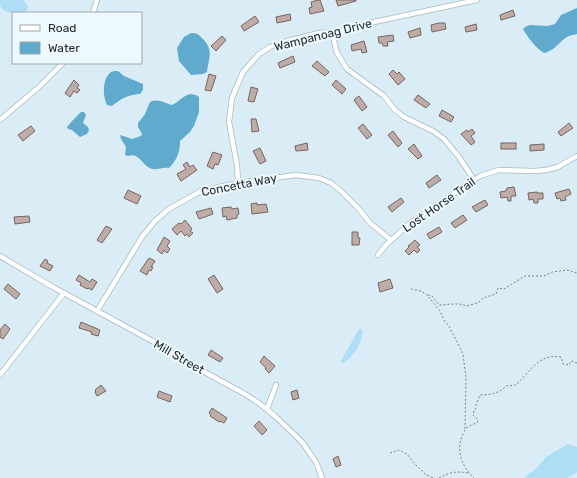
<svg xmlns="http://www.w3.org/2000/svg" width="577" height="478" font-family="Rubik,sans-serif">
<rect width="100%" height="100%" fill="#daedf7"/>
<!-- green -->
<g fill="#aedef6">
<path d="M0,0h23l5,6 -1,5c-5,3 -21,2 -25,-2 -2,-2 -2,-6 -2,-9z"/>
<path d="M359,329h3c1,15 -8,27 -19,34l-2,-2z"/>
<path d="M568,444l9,3v25l-9,6h-43l2,-3 8,-5 11,-13z"/>
</g>
<!-- water -->
<g fill="#60abcd">
<path d="M577,8v26c-3,1 -7,1 -10,3 -8,5 -13,14 -23,16 -9,-6 -15,-14 -21,-24l2,-2 5,-2 18,1 7,-2 6,-9z"/>
<path d="M191,33c6,0 7,1 11,5 12,12 7,19 5,34l-4,2 -12,1 -12,-14 -2,-13 7,-11z"/>
<path d="M118,71l6,5 19,8v6l-3,4c-13,1 -18,4 -28,12l-5,-1c-4,-8 -5,-24 2,-31 2,-3 5,-3 9,-3z"/>
<path d="M191,94l5,1 3,2v15l-5,14 -4,6 -10,9c0,11 -3,19 -11,27 -6,-1 -11,2 -17,1 -11,-4 -12,-17 -24,-13l-3,-1 1,-8 -5,-8 -1,-4 12,4 9,-3 1,-2 -4,-7v-4l7,-9 5,-12c9,-4 14,1 22,3 7,-3 11,-10 19,-11z"/>
<path d="M81,112h3l2,3 -3,8 5,4 1,3 -2,4 -7,3 -8,-7 -4,-1 -1,-2 5,-6z"/>
</g>
<!-- building -->
<g fill="#c0aca6" stroke="#75645f">
<path d="M318,0h2l4,11 -14,3 -1,-6 3,-1 -1,-5z"/>
<path d="M336,0h20v1l-18,5z"/>
<path d="M513,10l2,6 -14,4 -1,-5z"/>
<path d="M290,14l1,6 -14,3 -1,-6z"/>
<path d="M255,16l4,6 -15,9 -3,-5z"/>
<path d="M439,23h6l1,6 -14,3 -1,-7z"/>
<path d="M476,24l1,6 -11,2 -1,-5z"/>
<path d="M420,28l1,7 -11,3 -2,-6z"/>
<path d="M393,35l1,6 -7,1 1,4h-5l-1,-3h-3l-1,-6z"/>
<path d="M222,36l4,4 -10,11 -5,-5z"/>
<path d="M364,41l3,11 -5,1 -1,-4 -9,2 -1,-6z"/>
<path d="M293,56l2,6 -15,6 -2,-5z"/>
<path d="M317,61l12,11 -4,4 -13,-10z"/>
<path d="M393,70l4,4 2,-2 6,7 -7,6 -9,-11z"/>
<path d="M209,74l7,2 -5,15 -6,-1z"/>
<path d="M74,80l5,5 -2,3 3,2 -3,3 -3,-2 -4,6 -5,-4z"/>
<path d="M336,80l10,9 -4,5 -10,-9z"/>
<path d="M251,87l7,2 -4,13 -6,-1z"/>
<path d="M418,95l12,9 -4,4 -12,-8z"/>
<path d="M359,96l8,11 -5,4 -8,-11z"/>
<path d="M442,110l12,7 -3,5 -12,-6z"/>
<path d="M251,119h5l3,12 -7,1z"/>
<path d="M569,123l4,5 -12,8 -3,-4z"/>
<path d="M363,124l9,11 -5,4 -9,-11z"/>
<path d="M31,126l4,5 -12,10 -5,-6z"/>
<path d="M472,129l3,4 -4,3 4,6 -4,3 -10,-11 6,-4 1,2z"/>
<path d="M393,131l9,12 -4,4 -10,-12z"/>
<path d="M307,143l1,7 -12,1 -1,-5z"/>
<rect x="501" y="143" width="15" height="6"/>
<path d="M414,144l8,12 -4,3 -10,-10z"/>
<path d="M544,144v6l-14,1v-6z"/>
<path d="M260,148l6,13 -6,3 -7,-13z"/>
<path d="M213,152l9,3 -4,10 -3,-1 -2,5 -6,-3z"/>
<path d="M187,162l3,5 3,-2 4,5 -16,11 -4,-7 9,-5 -3,-4z"/>
<path d="M437,175l4,5 -12,8 -3,-5z"/>
<path d="M514,187l2,9h-5v5h-3l-1,-4 -6,1 -1,-6 6,-1 1,-3z"/>
<path d="M569,189l2,5 -6,3 1,3 -5,1 -1,-3 -3,1 -2,-6z"/>
<path d="M128,190l13,6 -4,8 -13,-6z"/>
<path d="M537,192v1h6v6h-5v4h-4l-1,-4 -4,1 -1,-7z"/>
<path d="M401,198l3,4 -12,10 -4,-5z"/>
<path d="M485,200l3,5 -12,7 -4,-5z"/>
<path d="M257,203v2l9,-1 2,8 -16,2 -1,-10z"/>
<path d="M231,207l1,2 6,-1 1,6 -2,1v3l-10,2 -1,-4 -3,1 -1,-9z"/>
<path d="M211,208l2,6 -14,5 -3,-7z"/>
<path d="M463,215l4,5 -12,8 -4,-5z"/>
<path d="M29,216l1,6 -15,2 -1,-7z"/>
<path d="M185,220l7,9 -2,2 3,2 -4,4 -2,-3 -2,2 -4,-5 -4,4 -5,-6 7,-6 2,1z"/>
<path d="M106,226l6,3 -10,14 -5,-3z"/>
<path d="M439,227l3,5 -12,7 -3,-5z"/>
<path d="M352,232h6v6h2l-1,7h-7z"/>
<path d="M164,237l6,4 -3,5 3,3 -3,4 -3,-3 -2,4 -5,-4z"/>
<path d="M415,240l5,5 -3,2 3,3 -3,3 -3,-3 -5,5 -4,-4 4,-4 -1,-1z"/>
<path d="M149,258l6,3 -4,6h2l-2,4 -2,-1 -2,5 -7,-4z"/>
<path d="M45,259l3,2 -1,2 6,3 -3,5 -10,-5z"/>
<path d="M79,275l11,7 2,-3 5,3 -5,8 -4,-2 -1,1 -7,-4 1,-2 -5,-3z"/>
<path d="M214,275l9,14 -6,4 -9,-14z"/>
<path d="M390,279l3,9 -13,4 -2,-9z"/>
<path d="M8,284l12,10 -4,5 -12,-10z"/>
<path d="M81,322l19,8 -2,6 -7,-2 1,-2 -13,-4z"/>
<path d="M5,324l5,5 -7,10 -3,-2v-7z"/>
<path d="M211,350l12,8 -3,4 -12,-7z"/>
<path d="M264,356l11,10 -6,7 -4,-4 1,-1 -6,-6z"/>
<path d="M101,385l5,6 -9,5 -2,-4 1,-1 -1,-1z"/>
<path d="M297,390l2,8 -6,2 -2,-8z"/>
<path d="M159,391l13,5 -2,6 -13,-5z"/>
<path d="M212,408l15,10 -3,5 -4,-2 -1,1 -9,-6 1,-1 -2,-2z"/>
<path d="M259,421l8,9 -5,5 -8,-9z"/>
<path d="M338,456l3,9 -5,2 -3,-8z"/>
</g>
<g fill="none" stroke-linecap="round" stroke-linejoin="round">
<!-- street casing -->
<g stroke="#a6b9c2" stroke-width="6">
<g id="street">
<path d="M93,13l4,-13"/>
<path d="M332,32l5,21 10,16 37,27 11,14 9,7 29,14 11,8 15,18 15,23"/>
<path d="M0,120l39,-33 24,-24"/>
<path d="M238,183l-1,-18 -8,-43 3,-24 11,-26 16,-18 11,-7 17,-6 32,-8 18,-1 23,-7 117,-25"/>
<path d="M378,255l8,-10 23,-21 71,-48 19,-6 35,1 12,-1 12,-3 19,-11"/>
<path d="M0,256l51,30 105,57 30,19 59,32 15,10 15,12 27,26 14,20 6,16"/>
<path d="M97,311l45,-74 13,-16 14,-12 32,-18 37,-8 58,-8 23,3 12,5 10,8 17,17 12,15 21,17"/>
<path d="M0,375l64,-82"/>
<path d="M267,409l9,-24"/>
</g>
</g>
<!-- path -->
<g stroke="#78848b" stroke-width="1" stroke-dasharray="2 2" stroke-linecap="butt">
<path d="M411,289l10,2 6,4 13,16 5,11 4,4 14,28 3,24 -1,51 6,-4 6,-2 1,-3 -5,-5 1,-4 2,-3v-3l4,-10c10,0 20,-2 26,-9l10,-1c14,-13 23,-32 45,-28l2,7 6,1 2,-4 6,2"/>
<path d="M428,295l4,1 7,9c9,0 19,-3 27,1l12,-3 5,-5 13,-4 2,-6 6,1 21,-13h19l8,-4 15,-2 10,3"/>
<path d="M465,430c-10,17 -5,35 9,48"/>
<path d="M390,453l9,-3 8,4 7,9 12,12 8,3"/>
<path d="M439,478c11,-6 17,-7 29,-5"/>
</g>
<!-- street -->
<use href="#street" stroke="#fff" stroke-width="4.5"/>
</g>
<g text-anchor="middle" dominant-baseline="central" stroke-width="4" stroke-linejoin="round" paint-order="stroke">
<!-- street labels -->
<g font-size="12" fill="#242b2e" stroke="#edf9ff">
<text transform="translate(323 35) rotate(-14)">Wampanoag Drive</text>
<text transform="translate(239 185) rotate(-11)">Concetta Way</text>
<text transform="translate(439 205) rotate(-35)">Lost Horse Trail</text>
<text transform="translate(179 357) rotate(30)">Mill Street</text>
</g>
</g>
<!-- legend -->
<rect x="12" y="12" width="130" height="52" fill="#edf9ff" stroke="#9da7ab"/>
<rect x="20" y="25" width="20" height="6" fill="#ffffff" stroke="#9da7ab"/>
<text x="48" y="32" font-size="12" fill="#242b2e">Road</text>
<rect x="20" y="42" width="20" height="12" fill="#60abcd" stroke="#9da7ab"/>
<text x="48" y="52" font-size="12" fill="#242b2e">Water</text>
</svg>
